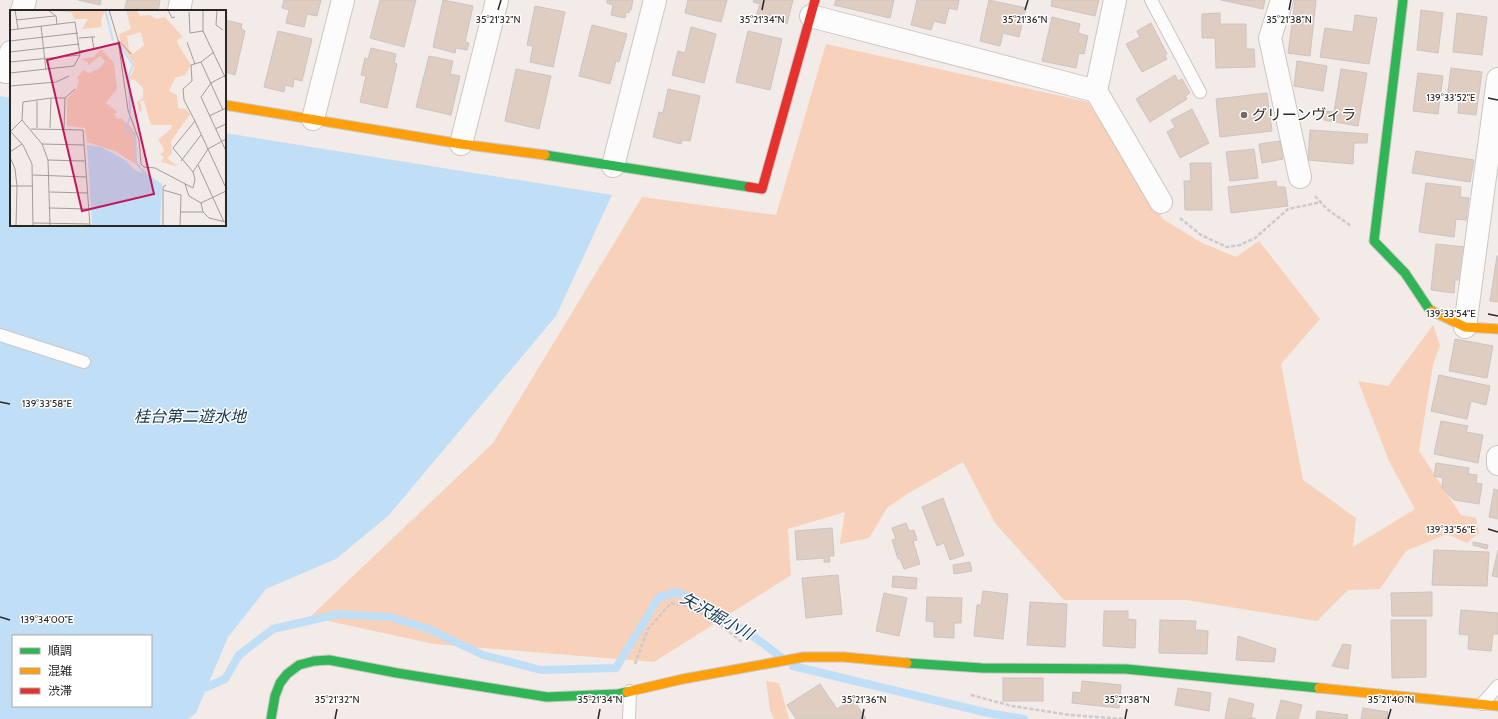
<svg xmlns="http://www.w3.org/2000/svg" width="1498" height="719" font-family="Cabin,'Noto Sans JP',sans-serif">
<rect width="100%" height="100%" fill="#f2ebe8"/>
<!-- green -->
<g fill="#f7d1ba">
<path d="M826,44l262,58 75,117 39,24 34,14 23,-16 61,78 -39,45 22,116 53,38 -3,29 62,-38 -26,-48 -31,-80 30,5 45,-61 7,20 -7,20 -14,86 42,64 15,3 3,15 -12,10 -20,-9 -41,17 -26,38 -32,1 -31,31 -131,-21h-122l-69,-77 -32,-61 -56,32 -20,14 -18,30 -29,6 5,-32 -57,17 3,46 -137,87 -220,-18 -124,-27 183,-174 149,-246 134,18z"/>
<path d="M766,681l13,2 10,36h-15l-4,-9z"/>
</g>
<!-- water -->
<path fill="#c0def6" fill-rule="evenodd" d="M0,96l11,2v127h214v-92l387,62 -56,121 -167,199 -53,44 -70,30 -38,48 -32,76 -8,6h-188zM13,636h138v70h-138z"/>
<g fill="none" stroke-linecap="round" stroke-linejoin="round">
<!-- stream -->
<g stroke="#c0def6" stroke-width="8">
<path d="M793,666l195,47 36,6"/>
<path d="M207,687l18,-8 14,-24 34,-26 65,-15 52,3 39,12 54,26 58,15 75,-2 43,-71 20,-5c36,19 71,40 103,66"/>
</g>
</g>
<!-- building -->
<g fill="#e0cdc2" stroke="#cac4c2">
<path d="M78,0h23l-1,5z"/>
<path d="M127,0h33l-2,11h-34z"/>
<path d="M284,0h37l-4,16 -10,-2 -3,13 -18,-4 3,-13 -7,-2z"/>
<path d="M380,0h36l-12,47 -34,-9z"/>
<path d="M443,0l30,6 -8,36 4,1 -2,7 -11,-2 -1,5 -22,-6z"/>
<path d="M607,0h26l-2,10h-2v3l-3,-1 -1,6 -14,-3 2,-10 -6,-2z"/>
<path d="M688,0h39l-6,22 -36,-9z"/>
<path d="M754,0h39l-6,24 -31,-8 4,-12 -7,-2z"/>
<path d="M836,0h58l-4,18 -56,-13z"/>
<path d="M917,0h42l-2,10 -8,-2 -4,16 -11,-3 -3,9 -20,-5z"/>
<path d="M989,0l37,8 -7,29 -16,-4 -3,13 -20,-5z"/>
<path d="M1052,0h47l-4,16 -44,-10z"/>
<path d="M1221,0h44l-2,9z"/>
<path d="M1295,0h21l-6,56 -22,-3z"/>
<path d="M535,6l30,6 -12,55 -23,-5 3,-16 -6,-1z"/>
<path d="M1421,10l22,3 -5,40 -21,-3z"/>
<path d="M1220,13v11h26v25h8l1,18 -39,1 -1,-30h-13v-24z"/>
<path d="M1457,13l30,4 -5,38 -29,-3z"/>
<path d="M1355,15l22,3 -8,46 -49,-7 5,-29 28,4z"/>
<path d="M1052,17l28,7 -2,9 10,3 -4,18 -5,-1 -3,15 -34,-7z"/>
<path d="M225,20l17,4 -1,5 4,2 -10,44 -10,-3z"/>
<path d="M1151,23l16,31 -2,2 2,3 -25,13 -16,-28 14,-7 -3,-6z"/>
<path d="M592,25l35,9 -8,28 -3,-1 -6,23 -31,-8z"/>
<path d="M691,27l25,7 -12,49 -32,-8 6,-24 7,2z"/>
<path d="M278,31l34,8 -10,42 -8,-2 -1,8 -8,-2 -1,7 -20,-5z"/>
<path d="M748,31l34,8 -12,51 -34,-8z"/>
<path d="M371,48l25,6 -2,9 3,1 -10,44 -27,-6 6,-26 -5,-1 4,-17 3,1z"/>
<path d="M429,56l24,5 -3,13 10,2 -9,39 -35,-8z"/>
<path d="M1297,61l30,5 -4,25 -29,-5z"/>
<path d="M1451,68l31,4 -6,43 -18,-2 1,-13 -12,-1z"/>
<path d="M516,69l35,7 -12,53 -34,-8z"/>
<path d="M1341,69l26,4 -9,53 -34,-6 1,-9 9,1z"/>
<path d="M1418,73l25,3 -5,38 -25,-3z"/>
<path d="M1175,75l3,6 4,-2 8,14 -5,3 2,3 -37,23 -14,-23z"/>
<path d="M668,89l32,7 -10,45 -8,-1 -1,4 -28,-7 6,-25 4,1z"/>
<path d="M1267,93l5,38 -52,6 -4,-38z"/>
<path d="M1192,109l17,34 -29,15 -13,-26 8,-5 -4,-7z"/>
<path d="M1310,130l58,4 -1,9h-13l-1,21 -45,-4z"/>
<path d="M1280,141l3,18 -21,4 -3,-19z"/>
<path d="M1254,149l4,29 -28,3 -4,-29z"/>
<path d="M1416,151l58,9 -4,22 -58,-9z"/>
<path d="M1190,163h21l1,47h-27l-1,-29h7z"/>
<path d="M1276,181l1,6h8l3,19 -57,7 -3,-26z"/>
<path d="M1426,183l35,4 -1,10 9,1 -3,22 -10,-1 -2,18 -35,-5z"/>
<path d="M1436,244l29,3 -4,33h-6l-1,13 -23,-3z"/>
<path d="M1497,256h1v46l-8,-1z"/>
<path d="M1455,339l38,7 -6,32 -38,-7z"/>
<path d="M1439,375l51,11 -4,19 -15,-4 -4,18 -36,-8z"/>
<path d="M1441,421l27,5 -2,6 17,3 -5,28 -44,-9z"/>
<path d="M1436,463l33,5 -1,6 9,1 -1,8 6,1 -3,20 -25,-4 -12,-12 1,-10 -9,-2z"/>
<path d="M1494,489l4,1v29l-9,-2z"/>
<path d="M943,498l21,57 -14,5 -6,-17 -7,3 -15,-39z"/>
<path d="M906,523l3,8 5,-1 3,10 -4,1 7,23 -16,5 -4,-10h-2l-6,-19 4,-1 -4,-11z"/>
<path d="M832,528l2,28h-5l1,6h-6v-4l-27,2 -2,-29z"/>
<path d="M1473,542l15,3 -1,4 -14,-4z"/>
<path d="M1434,550l55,2 -2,34 -55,-1z"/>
<path d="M1498,550v27l-6,-1z"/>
<path d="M970,562l2,9 -18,3 -1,-9z"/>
<path d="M838,575l4,39 -36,4 -4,-40z"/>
<path d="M893,576l24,2 -1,11 -24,-2z"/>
<path d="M983,591l25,3 -5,45 -29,-3 3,-31h4z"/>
<path d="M1432,592v24h-40l-1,-23z"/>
<path d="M884,593l23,5 -8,38 -23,-5z"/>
<path d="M927,597l35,1 -1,25h-7v15l-20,-1v-15l-8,-1z"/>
<path d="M1030,602l37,2 -2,43 -38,-2z"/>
<path d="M1461,610l37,3v21h-5l-2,17 -23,-2 1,-14 -10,-1z"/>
<path d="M1104,611h24v8l8,1 -1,28 -32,-2z"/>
<path d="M1160,620l36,1 -1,9 13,1 -1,23 -48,-1z"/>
<path d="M1391,620h35v57l-34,1z"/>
<path d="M1238,636l38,13 -2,13 -38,-2z"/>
<path d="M1343,644l8,1 -3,24 -16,-3z"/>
<rect x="1003" y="678" width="40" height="23"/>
<path d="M1082,681l39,4 -2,23 -47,-5 1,-11 8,1z"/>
<path d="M820,684l17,25 16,-10 13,20h-70l-9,-14z"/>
<path d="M1178,688l33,5 -2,18 -34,-6z"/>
<path d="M1229,698l25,6 -3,13 5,2h-31z"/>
<path d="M1281,700l21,5 -4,14h-22z"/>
<path d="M1363,708l25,4 -1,7h-26z"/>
<path d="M1317,711l31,4 -1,4h-31z"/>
</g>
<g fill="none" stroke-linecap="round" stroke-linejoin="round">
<!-- lane casing -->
<g stroke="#cbc6c4" stroke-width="14">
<g id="lane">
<path d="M1151,0l49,92"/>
<path d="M0,335l84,27"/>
<path d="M1482,704l16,-18"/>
<path d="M629,719l1,-28"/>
</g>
</g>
<!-- street casing -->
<g stroke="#cbc6c4" stroke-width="24">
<g id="street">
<path d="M1282,0l-12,38 30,139"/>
<path d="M22,11l3,-11"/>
<path d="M179,11l2,-11"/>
<path d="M811,16l285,75 19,-91"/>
<path d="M6,72l5,-20"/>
<path d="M1096,91l65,111"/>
<path d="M313,119l30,-119"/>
<path d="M461,144l36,-144"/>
<path d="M613,166l42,-166"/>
<path d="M1465,327l33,-248"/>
<path d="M1498,457v7"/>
</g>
</g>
<!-- fast casing -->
<g stroke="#cbc6c4" stroke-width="11">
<g id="fast">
<path d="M1403,0l-29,241 31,32 24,36 3,2"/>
<path d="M545,155l204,32"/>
<path d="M907,663l75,5 144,1 193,19"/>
<path d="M271,719l4,-23 5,-13 7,-9 12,-9 15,-4 15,-1 68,13 150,24 71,-3 9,-2"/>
</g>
</g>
<!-- slow casing -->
<g stroke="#cbc6c4" stroke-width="11">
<g id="slow">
<path d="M225,105l236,39 84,11"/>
<path d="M1432,311l33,16 33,2"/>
<path d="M1319,688l179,18"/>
<path d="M627,692l56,-13 121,-22h40l63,6"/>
</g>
</g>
<!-- jam casing -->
<g stroke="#cbc6c4" stroke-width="11">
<path id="jam" d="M749,187l13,2 53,-189"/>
</g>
<!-- path -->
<g stroke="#cdcac9" stroke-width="2.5" stroke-dasharray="4 2" stroke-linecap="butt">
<path d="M1315,196l12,13 24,17"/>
<path d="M1180,218l21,17 26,12 13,-2 15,-7 33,-29 33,-7"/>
<path d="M635,664l13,-35 23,-26 16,3 23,11 32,25"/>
<path d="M971,695l41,11 58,9 54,4"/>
</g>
<!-- lane -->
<use href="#lane" stroke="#fdfcfc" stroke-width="12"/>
<!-- street -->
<use href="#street" stroke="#fdfcfc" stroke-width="22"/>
<!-- fast -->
<use href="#fast" stroke="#30b455" stroke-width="9"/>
<!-- slow -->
<use href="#slow" stroke="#ff9f0a" stroke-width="9"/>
<!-- jam -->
<use href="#jam" stroke="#e5322d" stroke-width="9"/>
</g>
<!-- ticks -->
<path fill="none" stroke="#2a2623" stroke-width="1.5" d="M498,10l3,-10M762,10l2,-10M1025,10l3,-10M1289,10l2,-10M1488,98l10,2M1488,314l10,2M0,402l10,2M1488,529l10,3M0,617l10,3M335,719l2,-10M598,719l2,-10M862,719l2,-10M1125,719l2,-10M1388,719l3,-10"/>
<!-- markers -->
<circle fill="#706b68" stroke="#fff" stroke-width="1.5" cx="1244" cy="115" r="4"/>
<g text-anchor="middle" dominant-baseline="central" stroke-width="3" stroke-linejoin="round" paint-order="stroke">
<!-- poi labels -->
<g font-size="15" fill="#2a2623" stroke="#fff" text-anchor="start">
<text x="1252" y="115">グリーンヴィラ</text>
</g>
<!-- water labels -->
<g font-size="16" font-style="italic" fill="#15374f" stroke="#fff">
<text x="190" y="416">桂台第二遊水地</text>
<text transform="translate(717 616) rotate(29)">矢沢掘小川</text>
</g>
</g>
<!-- overview -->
<g transform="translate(10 10)">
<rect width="216" height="216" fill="#f2ebe8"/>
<path d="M43,0h52l-4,10 1,7 -20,2 6,-10h-14l-2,-6zM116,0h11l3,6 10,-1 6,4 9,-2 18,20 -6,3 1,4 13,21 -6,10 -10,3 -6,13 8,4 1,13 8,1 4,5 -19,27 1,12 -5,5 10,8 -16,-4 3,-5 -4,-3 4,-3 -1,-4 -5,-7 13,-11 1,-4h-21l-7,-24h-4l2,9 -9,8 6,-6 -2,-10 6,-4v-10l-8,-8 -6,-1 5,-10 -1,-7 -12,-17 -2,-11 12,-5zM131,22l3,13 -11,9 -4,-5 -2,-13zM91,39l13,14 3,26 -11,14 10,8 1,2 -3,1 3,5 4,-1 12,11 4,36 -22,-14 -28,-9 -2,-14 -18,-2v-27l10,-11 2,-8 -2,-2 6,-8 6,3 11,-5 5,-7 -5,-5 -12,9v-3l-7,-3 13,-2z" fill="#f7d1ba" fill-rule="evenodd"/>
<path d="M77,135l14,2 24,13 10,10 14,5 13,9 -2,42h-68z" fill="#c0def6"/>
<path fill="none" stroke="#c0def6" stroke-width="2" d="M95,0l8,30M111,37l12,18 -4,10 1,39M120,107l-4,12 9,4 1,30 10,11"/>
<path fill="none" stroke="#a29c99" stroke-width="1" d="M5,0l3,19M38,0l8,6 1,8M99,0l9,30 10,70 11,30 2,24 3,3 11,1 38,20 2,-9 -2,-7 -20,-24 22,-27 -11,-21 -1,-11 9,-8 -1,-16 10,-3 13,-10M158,0l4,8 3,-1M193,0v21l23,48M207,0l-1,15 7,5M179,2l1,21 13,-2M6,10l39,-4M31,16l5,44M0,20l65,-8 5,33 -6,11 -64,7M69,28l13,-1M108,30l13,14M0,31l68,-8M177,32l8,22M70,41l14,-2 -2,-12h3M0,42l69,-8M0,52l70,-7M191,52l22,48M216,65l-15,8 -10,14 25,54M0,76l46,-4 13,-6M55,88l10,-9M199,106l17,-8M12,110l20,24 6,16 2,66M185,111l31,67M27,118v-27M40,118l1,-30M21,119l52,1 7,96M205,119l11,-5M0,121l13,14 9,19 1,62M0,122l12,-12 1,-18 28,-4h14l-1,31M32,134l42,1M0,142l12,-8M0,147l5,12 2,17 -1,40M38,150l37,1M171,151l20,-26M188,155l26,57M183,162l15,-23 18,-10M23,165l53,2M175,174l4,12 12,7 2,9 6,6 17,4M0,176h23M153,180l18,5 -1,31M40,182l37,1M191,193l25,-12M40,198l39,1M170,202h23M23,213l57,1M153,216v-39l3,-2"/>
<path fill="#c2185b" fill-opacity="0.15" stroke="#c2185b" stroke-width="2" d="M109,33l35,151 -72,17 -35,-151z"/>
<rect width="216" height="216" fill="none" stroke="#2a2623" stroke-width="2"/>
</g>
<g font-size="10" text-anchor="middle" fill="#2a2623" stroke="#fff" stroke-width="3" stroke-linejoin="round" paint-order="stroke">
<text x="498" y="23">35°21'32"N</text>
<text x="762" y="23">35°21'34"N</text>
<text x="1025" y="23">35°21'36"N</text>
<text x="1289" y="23">35°21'38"N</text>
<text x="1451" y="101">139°33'52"E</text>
<text x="1451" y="317">139°33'54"E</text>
<text x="47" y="407">139°33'58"E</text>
<text x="1451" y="533">139°33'56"E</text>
<text x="47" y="623">139°34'00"E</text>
<text x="337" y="703">35°21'32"N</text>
<text x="600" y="703">35°21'34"N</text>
<text x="864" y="703">35°21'36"N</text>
<text x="1127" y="703">35°21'38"N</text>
<text x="1391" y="703">35°21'40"N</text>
</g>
<!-- legend -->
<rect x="12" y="635" width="140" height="72" fill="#ffffff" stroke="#aaa8a7"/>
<rect x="20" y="648" width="20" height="6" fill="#30b455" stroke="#aaa8a7"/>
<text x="48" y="655" font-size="12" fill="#2a2623">順調</text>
<rect x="20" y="668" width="20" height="6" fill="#ff9f0a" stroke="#aaa8a7"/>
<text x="48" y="675" font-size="12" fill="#2a2623">混雑</text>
<rect x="20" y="688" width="20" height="6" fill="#e5322d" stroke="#aaa8a7"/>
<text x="48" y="695" font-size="12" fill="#2a2623">渋滞</text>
</svg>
